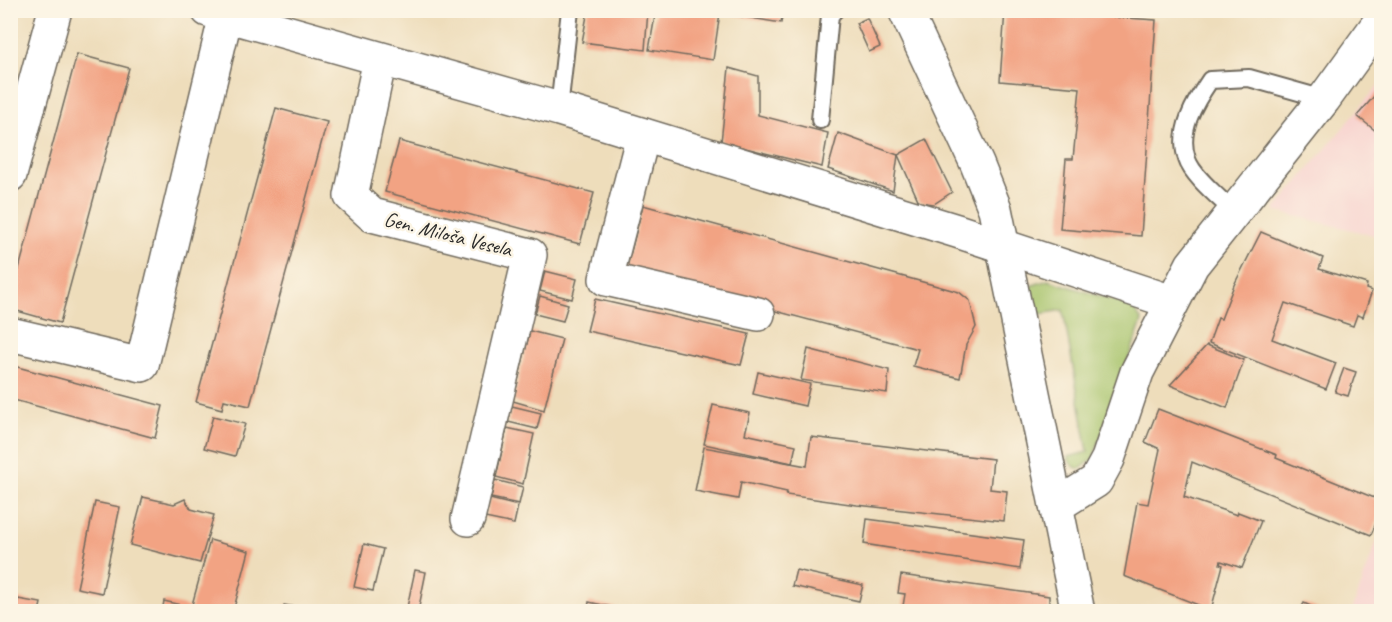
<svg xmlns="http://www.w3.org/2000/svg" width="1392" height="622" font-family="Caveat,sans-serif">
<rect width="100%" height="100%" fill="#fcf5e5"/>
<filter id="ink" filterUnits="userSpaceOnUse"><feTurbulence type="fractalNoise" baseFrequency=".0167" numOctaves="2"/><feDisplacementMap in="SourceGraphic" scale="12" xChannelSelector="R" yChannelSelector="G"/><feConvolveMatrix kernelMatrix="1 2 1 2 8 2 1 2 1" color-interpolation-filters="sRGB"/></filter>
<filter id="wash" filterUnits="userSpaceOnUse"><feTurbulence type="fractalNoise" baseFrequency=".008" numOctaves="4" result="noise"/><feDisplacementMap in="SourceGraphic" scale="24" xChannelSelector="R" yChannelSelector="G"/><feGaussianBlur stdDeviation="1.35" result="paint"/><feColorMatrix in="noise" values="0 0 0 0 0 0 0 0 0 0 0 0 0 0 0 0 0 1.4 0 .05"/><feComposite in="paint" operator="in"/></filter>
<g filter="url(#wash)">
<rect width="100%" height="100%" fill="#edb"/>
<!-- built -->
<g fill="#f7d0cd">
<path d="M1381,82v155l-107,-26z"/>
<path d="M1381,529v82h-29z"/>
</g>
<!-- green -->
<path fill="#a5c269" stroke="#68764a" stroke-width="1.5" d="M1048,280l84,26 10,15 -49,138 -13,10c-7,-2 -11,-5 -12,-12l20,-5 -25,-142 -29,5 -4,-29z"/>
<g id="blocks">
<!-- building -->
<g fill="#f2a383">
<path d="M588,10h60l-3,40 -63,-8z"/>
<path d="M656,10h127l-2,13 -61,-10 -7,47 -64,-10z"/>
<path d="M1005,10h47v3l104,7 -15,216 -81,-7 6,-70h7l7,-71 -80,-7z"/>
<path d="M867,18l13,29 -11,5 -13,-29z"/>
<path d="M77,54l52,14 -69,255 -50,-14v-7z"/>
<path d="M729,68l29,8v39l70,18 -6,34 -101,-25z"/>
<path d="M1382,87v49l-25,-20z"/>
<path d="M276,108l51,14 -77,284 -26,-6 -2,9 -26,-7z"/>
<path d="M838,133l60,22 -5,36 -65,-22z"/>
<path d="M926,139l26,53 -18,12 -15,-2 -21,-47z"/>
<path d="M399,141l195,52 -14,51 -195,-52z"/>
<path d="M643,205l316,87 11,9 6,26 -10,18 -6,33 -47,-12 5,-17 -292,-78z"/>
<path d="M1261,232l62,26 -4,11 48,15 -1,5 6,2 -9,26 -6,-2 -4,11 -68,-23 -13,36 64,24 -10,26 -117,-46 9,-25 3,1 13,-34z"/>
<path d="M545,271l32,8 -5,20 -32,-8z"/>
<path d="M540,296l28,8 -5,17 -28,-7z"/>
<path d="M595,299l154,35 -8,31 -154,-34z"/>
<path d="M530,331l32,8 -18,71 -31,-9z"/>
<path d="M1207,345l37,15 -17,48 -57,-23z"/>
<path d="M808,349l81,21 -2,23 -86,-13z"/>
<path d="M10,365l153,41 -8,32 -145,-39z"/>
<path d="M1344,368l12,4 -8,24 -13,-4z"/>
<path d="M758,372l52,12 -5,22 -52,-12z"/>
<path d="M713,405l37,8 -5,21 51,11 -4,18 -88,-19z"/>
<path d="M512,406l29,7 -4,16 -29,-7z"/>
<path d="M1158,409l119,46 -1,3 106,43v8l-11,26 -179,-73 -8,35 53,18 1,-3 23,9 -19,47 -21,-7 -1,3 3,1 -12,45 -87,-34 13,-74 11,2 12,-55 -15,-7z"/>
<path d="M213,416l32,8 -10,32 -31,-8z"/>
<path d="M507,428l27,6 -11,50 -27,-7z"/>
<path d="M811,437l182,22 -3,30 17,2 -3,30 -147,-16 -71,-10 1,-3 -46,-10 -3,17 -43,-8 9,-44 103,19z"/>
<path d="M495,480l28,7 -4,17 -28,-6z"/>
<path d="M143,497l31,7 11,-5 6,10 23,6 -14,48 -70,-18z"/>
<path d="M490,499l28,7 -4,18 -29,-6z"/>
<path d="M95,502l25,5 -18,86 -25,-5z"/>
<path d="M867,519l157,21 -4,29 -156,-25z"/>
<path d="M210,540l39,11 -16,61h-43z"/>
<path d="M364,544l19,5 -10,42 -19,-4z"/>
<path d="M415,570l11,2 -8,40h-12z"/>
<path d="M796,570l67,15 -4,16 -67,-15z"/>
<path d="M901,575l148,21v16h-147l3,-18 -7,-1z"/>
<path d="M18,599l23,4 -2,9h-24z"/>
<path d="M164,601l25,6 -1,5h-26z"/>
<path d="M589,602l32,7v3h-34z"/>
<path d="M1304,603l19,9h-24z"/>
<path d="M284,605l18,3 -1,4h-18z"/>
</g>
</g>
</g>
<g filter="url(#ink)">
<use href="#blocks" fill-opacity="0" stroke="#6f695d" stroke-width="1.5"/>
<g fill="none" stroke-linecap="round" stroke-linejoin="round">
<!-- lane casing -->
<g stroke="#6f695d" stroke-width="20">
<g id="lane">
<path d="M559,109l11,-99"/>
<path d="M820,120l10,-105 5,-5"/>
<path d="M1234,212c-13,-13 -42,-36 -47,-53 -10,-28 8,-57 23,-79l39,-2 75,21"/>
</g>
</g>
<!-- street casing -->
<g stroke="#6f695d" stroke-width="36">
<g id="street">
<path d="M208,10l351,99 398,122 215,71"/>
<path d="M905,10l72,154 18,45 83,403"/>
<path d="M380,59l-29,137 21,19 158,40 -62,264"/>
<path d="M643,135l-37,144 152,35"/>
<path d="M10,175l45,-165"/>
<path d="M10,334l132,31 84,-350"/>
<path d="M1056,506l40,-25 12,-22 29,-87 55,-107 132,-166 58,-80"/>
</g>
</g>
<!-- lane -->
<use href="#lane" stroke="#fff" stroke-width="16"/>
<!-- street -->
<use href="#street" stroke="#fff" stroke-width="33"/>
</g>
</g>
<g text-anchor="middle" dominant-baseline="central" stroke-width="5" stroke-linejoin="round" paint-order="stroke">
<!-- street labels -->
<g font-size="21" fill="#2b2b2b" stroke="#fcf5e5">
<text transform="translate(448 234) rotate(14)">Gen. Miloša Vesela</text>
</g>
</g>
<!-- margin -->
<rect width="1392" height="622" fill="none" stroke="#fcf5e5" stroke-width="36"/>
</svg>
